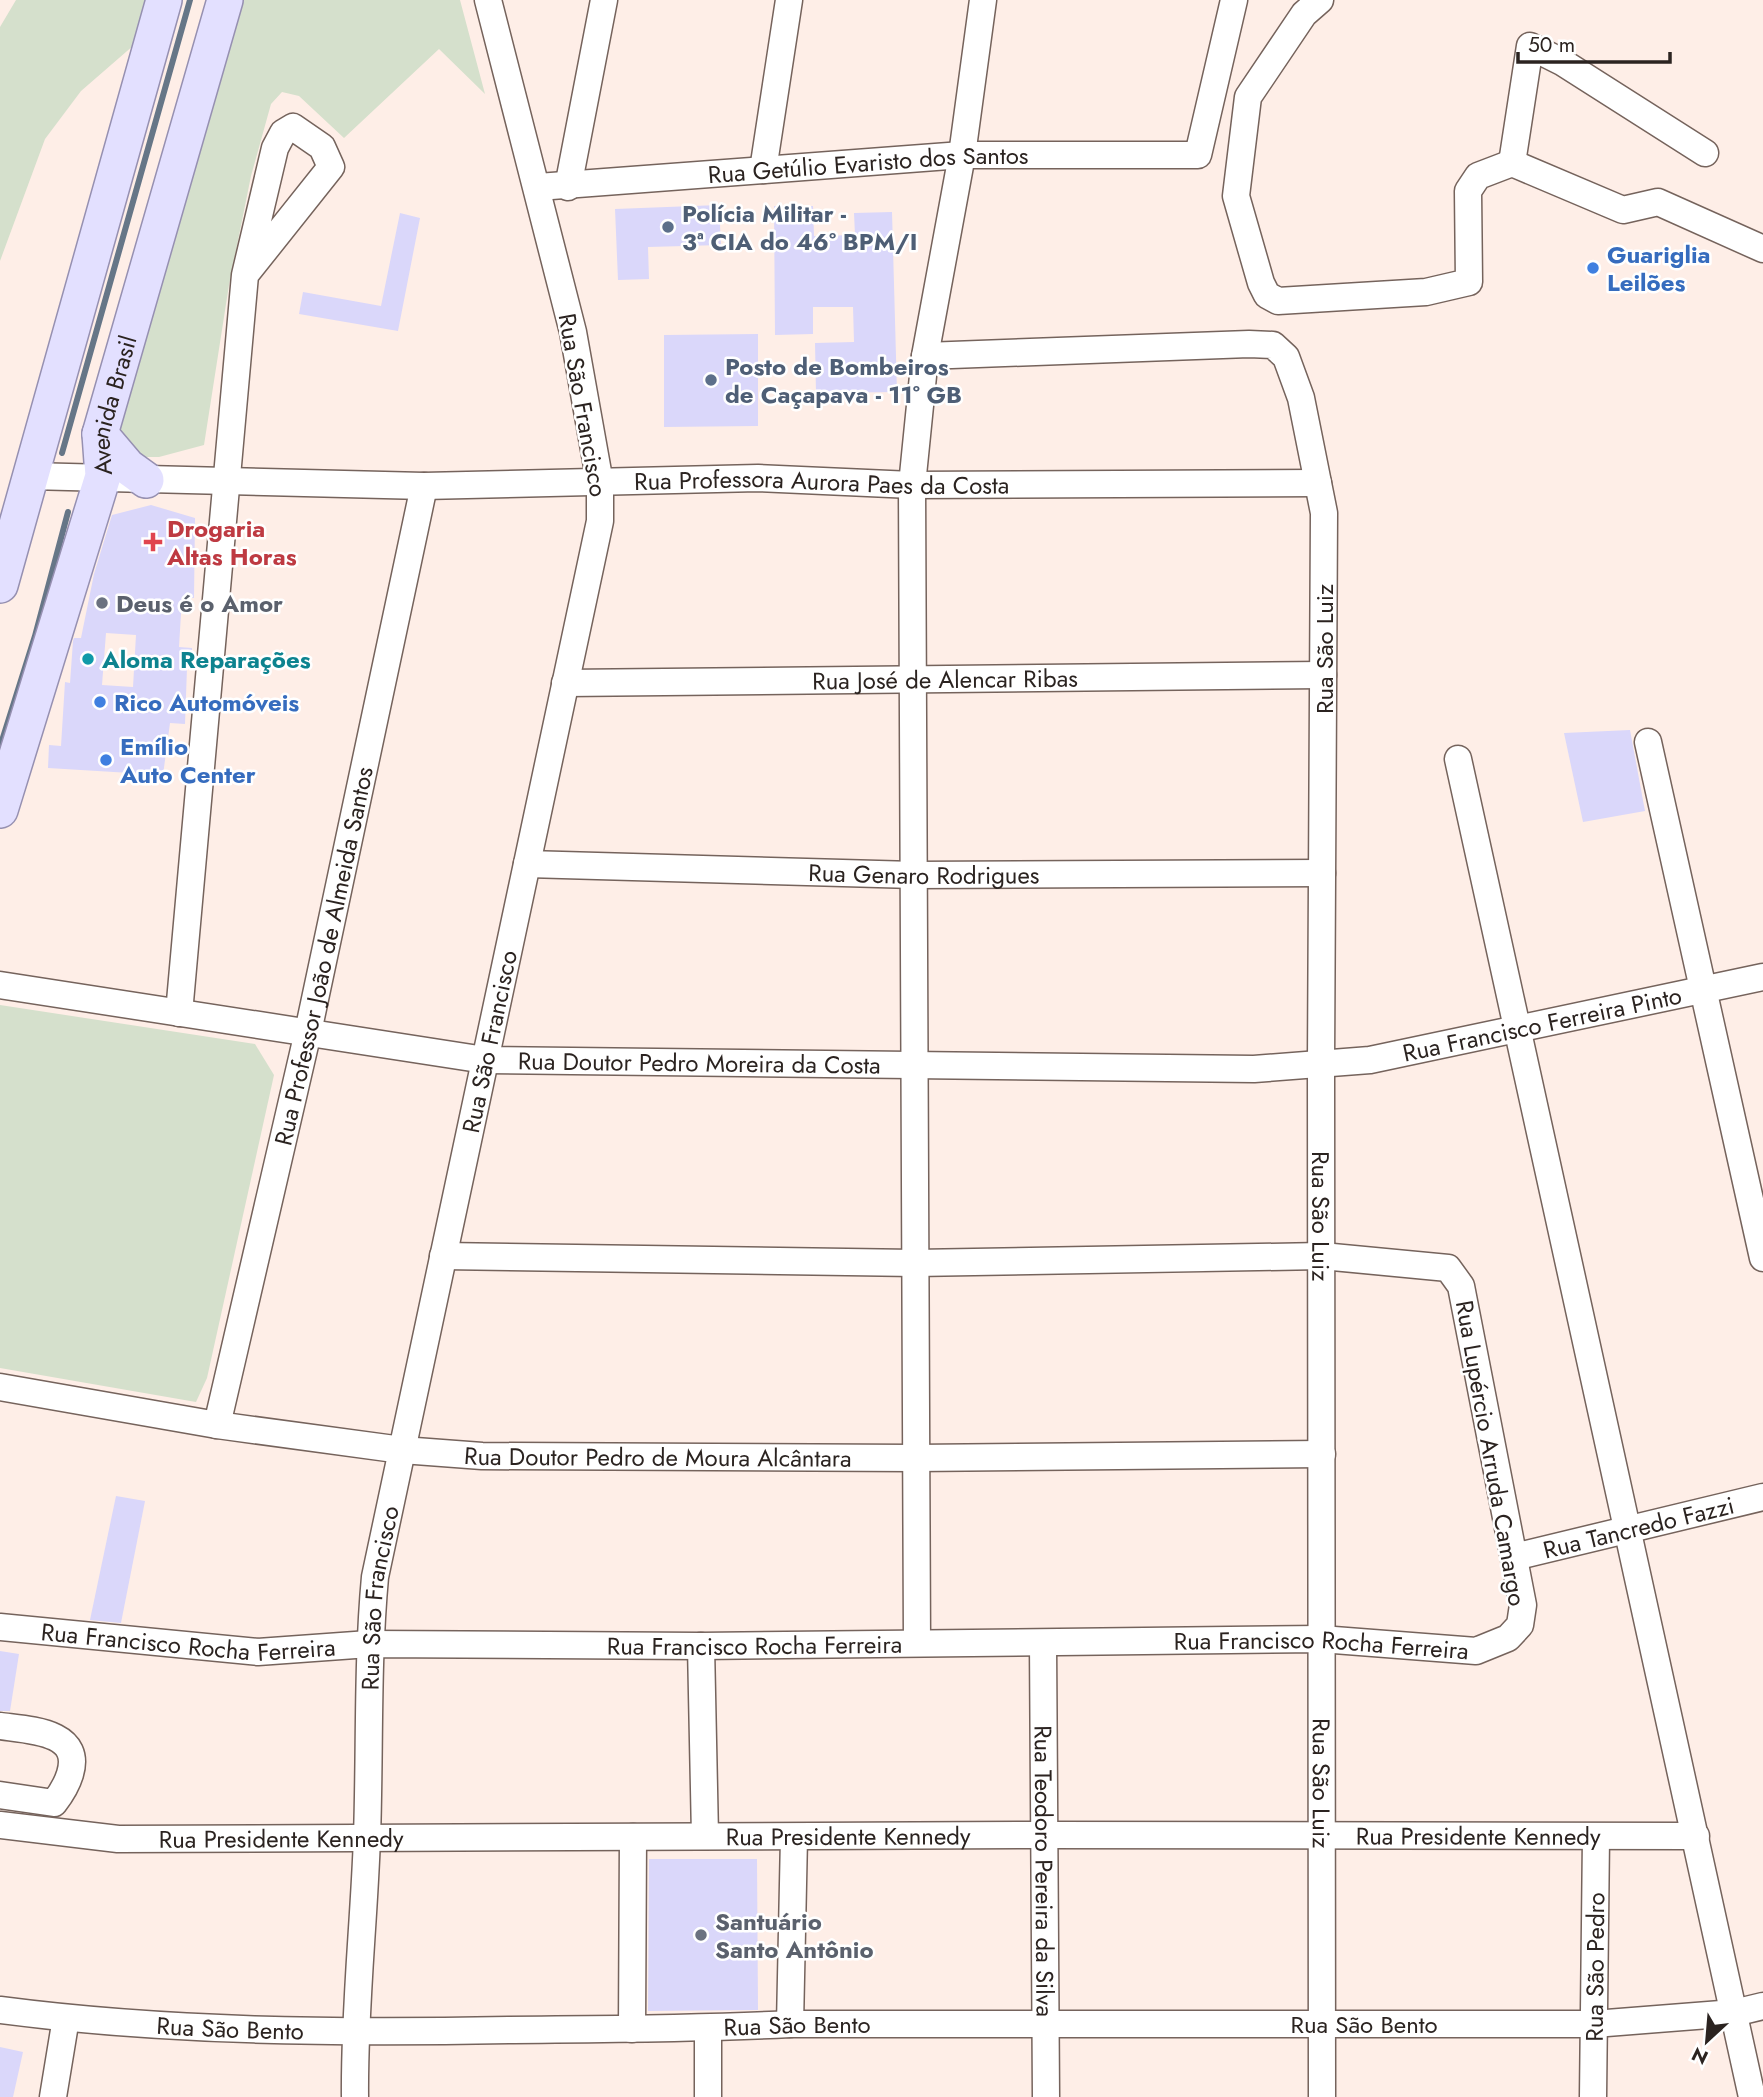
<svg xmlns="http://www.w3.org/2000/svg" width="1763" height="2097" font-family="Jost,sans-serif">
<rect width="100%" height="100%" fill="#feeee7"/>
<!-- green -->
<g fill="#d5e0cc">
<path d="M16,0h133l-15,45 -53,46 -36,48 -45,122v-234z"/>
<path d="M238,0h222l25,94 -46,-45 -95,89 -45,-42 -17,-4 -11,12 -20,72 -22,109 -25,160 -45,12h-18l-21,-24 4,-25z"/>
<path d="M0,1005l255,39 19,31 -67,303 -11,24 -196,-34z"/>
</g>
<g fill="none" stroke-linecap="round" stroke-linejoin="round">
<!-- stream -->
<g stroke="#667687" stroke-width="6">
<path d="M62,453l128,-453"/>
<path d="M0,747l35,-111 33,-124"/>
</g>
</g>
<!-- building -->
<g fill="#dad7fa" fill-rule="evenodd">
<path d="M719,205l2,40 -73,2 1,32 -31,1 -3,-71z"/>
<path d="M774,206h39l1,30 41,-1 -1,-22 38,-1 5,180 -81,1 -1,-50 39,-1 -1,-35h-40v27l-38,1z"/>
<path d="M400,213l20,5 -22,113 -99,-17 4,-22 78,14z"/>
<path d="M758,334v92l-94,1v-92z"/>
<path d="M151,505l44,13 -1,80 -12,-1 -3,50 13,1 -1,21 -4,-1 -2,56 -15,-1 -7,52 -115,-7 1,-23 12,1 4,-64 5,1 3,-42 1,-3h7l13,-64 18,-59zM106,633l30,2 -3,52 -31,-2z"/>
<path d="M1630,730l15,81 -62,11 -19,-89z"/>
<path d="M116,1496l29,5 -24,122 -31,-3z"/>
<path d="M0,1651l19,3 -9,57h-10z"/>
<path d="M649,1859h108l1,151 -110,1z"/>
<path d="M0,2047l23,5 -10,45h-13z"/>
</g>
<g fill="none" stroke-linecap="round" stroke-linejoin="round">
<!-- minor casing -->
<g stroke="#75635c" stroke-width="29">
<g id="minor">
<path d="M1320,0l-16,14 -56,83 -12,99 25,87 6,12 11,6 148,-9 43,-10 -1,-91 10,-15 34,-13 111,47 35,-8 105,47"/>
<path d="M1512,163l18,-117 32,16 143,91"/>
<path d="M763,170l26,-170"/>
<path id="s1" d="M538,187l424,-32h236l36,-155"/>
<path d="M568,187l36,-187"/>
<path id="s2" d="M925,356l324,-12 24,1 13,12 15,41 23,115 -3,550 1,1034"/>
<path id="s3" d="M29,476l395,10 334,-8 154,7 406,-2"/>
<path id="s4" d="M565,683l758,-8"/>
<path d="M1648,742l115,516"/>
<path d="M1458,759l294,1338"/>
<path id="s5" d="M527,864l387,11 408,-2"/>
<path id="s6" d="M0,985l485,75 769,9 116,-9 393,-83"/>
<path d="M179,1013l66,-738 30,-127 8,-15 10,-6 29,20 9,20 -86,108"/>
<path id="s7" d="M0,1387l217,38 185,25 80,6 433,2 407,-4"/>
<path id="s8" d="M217,1425l91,-393 116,-546"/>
<path id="s9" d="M1514,1557l249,-60"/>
<path id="s10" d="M0,1627l258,25 111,-8 332,2 620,-7 155,12 32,-13 12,-13 3,-20 -62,-319 -13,-18 -126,-12 -407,7 -472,-7"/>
<path d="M917,1643l-5,-1158 13,-129 37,-201 21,-155"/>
<path id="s11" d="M1043,1643l3,454"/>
<path d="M701,1646l4,190"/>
<path d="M0,1726c29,4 83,5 70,48 -3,10 -9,20 -16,29l-54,-8"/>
<path id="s12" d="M0,1825l118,14 926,-4 652,1"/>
<path id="s13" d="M0,2010c168,22 340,23 509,20 94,-1 188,-1 281,-6h804l140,-11 29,-7"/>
<path d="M790,2024l4,-187"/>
<path d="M708,2028v69"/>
<path d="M632,2029l1,-192"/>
<path d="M53,2097l13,-79"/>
<path id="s14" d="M355,2097c-1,-87 9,-173 12,-260 3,-87 0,-173 8,-260l225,-1056v-38l-27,-151 -85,-332"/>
<path id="s15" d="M1593,2097l3,-260"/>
</g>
</g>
<!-- major casing -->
<g stroke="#9690b1" stroke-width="38">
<g id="major">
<path d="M100,434l28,33 18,13"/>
<path d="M0,585l164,-585"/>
<path id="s16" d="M0,810l103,-334 -3,-42 125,-434"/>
</g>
</g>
<!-- minor -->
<use href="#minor" stroke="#fff" stroke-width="26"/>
<!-- major -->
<use href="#major" stroke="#e3e0ff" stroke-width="35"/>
</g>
<!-- markers -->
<g fill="#5c6f8a" stroke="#fff" stroke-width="2.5">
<circle cx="668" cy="227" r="7"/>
<circle cx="711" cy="380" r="7"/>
</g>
<g fill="#3f7fe0" stroke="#fff" stroke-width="2.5">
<circle cx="1593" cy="268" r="7"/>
<circle cx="100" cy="702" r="7"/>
<circle cx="106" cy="760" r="7"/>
</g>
<path fill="#e0444e" stroke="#fff" stroke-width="2.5" d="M149.5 531.5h7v7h7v7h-7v7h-7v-7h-7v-7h7z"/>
<g fill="#6b7280" stroke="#fff" stroke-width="2.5">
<circle cx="102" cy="603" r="7"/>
<circle cx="701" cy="1935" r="7"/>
</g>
<circle fill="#0f9aa8" stroke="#fff" stroke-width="2.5" cx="88" cy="659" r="7"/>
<g text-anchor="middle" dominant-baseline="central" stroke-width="5" stroke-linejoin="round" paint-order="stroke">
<!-- street labels -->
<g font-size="24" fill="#2b2320" stroke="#fff">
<text stroke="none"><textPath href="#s1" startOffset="331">Rua Getúlio Evaristo dos Santos</textPath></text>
<text transform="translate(583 405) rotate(80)">Rua São Francisco</text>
<text stroke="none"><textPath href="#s16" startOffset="422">Avenida Brasil</textPath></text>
<text stroke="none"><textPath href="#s3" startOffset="793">Rua Professora Aurora Paes da Costa</textPath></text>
<text transform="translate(1324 649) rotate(-90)">Rua São Luiz</text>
<text stroke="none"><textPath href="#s4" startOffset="380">Rua José de Alencar Ribas</textPath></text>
<text stroke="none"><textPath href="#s5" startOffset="397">Rua Genaro Rodrigues</textPath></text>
<text stroke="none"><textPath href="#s8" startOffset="481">Rua Professor João de Almeida Santos</textPath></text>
<text stroke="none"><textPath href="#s6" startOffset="1552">Rua Francisco Ferreira Pinto</textPath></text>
<text stroke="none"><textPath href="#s14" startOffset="1068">Rua São Francisco</textPath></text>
<text stroke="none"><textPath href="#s6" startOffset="705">Rua Doutor Pedro Moreira da Costa</textPath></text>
<text stroke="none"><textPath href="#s2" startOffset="1230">Rua São Luiz</textPath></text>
<text transform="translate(1491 1453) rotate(80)">Rua Lupércio Arruda Camargo</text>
<text stroke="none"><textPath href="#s7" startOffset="663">Rua Doutor Pedro de Moura Alcântara</textPath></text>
<text stroke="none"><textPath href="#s9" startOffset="128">Rua Tancredo Fazzi</textPath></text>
<text stroke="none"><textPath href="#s14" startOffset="500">Rua São Francisco</textPath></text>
<text stroke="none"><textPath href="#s10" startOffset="189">Rua Francisco Rocha Ferreira</textPath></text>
<text stroke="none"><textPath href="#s10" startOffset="756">Rua Francisco Rocha Ferreira</textPath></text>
<text stroke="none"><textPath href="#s10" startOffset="1323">Rua Francisco Rocha Ferreira</textPath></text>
<text stroke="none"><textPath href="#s2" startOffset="1797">Rua São Luiz</textPath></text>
<text stroke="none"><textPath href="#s12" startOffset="849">Rua Presidente Kennedy</textPath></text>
<text stroke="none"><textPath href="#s12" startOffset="1479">Rua Presidente Kennedy</textPath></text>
<text stroke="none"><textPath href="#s12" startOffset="282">Rua Presidente Kennedy</textPath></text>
<text stroke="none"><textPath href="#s11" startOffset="228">Rua Teodoro Pereira da Silva</textPath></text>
<text stroke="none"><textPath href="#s15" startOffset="130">Rua São Pedro</textPath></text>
<text stroke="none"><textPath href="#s13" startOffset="1365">Rua São Bento</textPath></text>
<text stroke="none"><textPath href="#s13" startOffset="231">Rua São Bento</textPath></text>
<text stroke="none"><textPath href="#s13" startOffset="798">Rua São Bento</textPath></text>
</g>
<!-- service labels -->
<g font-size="24" font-weight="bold" fill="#4e5e75" stroke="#fff" text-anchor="start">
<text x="682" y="213">Polícia Militar -<tspan x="682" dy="28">3ª CIA do 46º BPM/I</tspan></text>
<text x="725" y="366">Posto de Bombeiros<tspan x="725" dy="28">de Caçapava - 11º GB</tspan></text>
</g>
<!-- shop labels -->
<g font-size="24" font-weight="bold" fill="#366cbe" stroke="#fff" text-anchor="start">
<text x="1607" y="254">Guariglia<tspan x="1607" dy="28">Leilões</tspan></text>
<text x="114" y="702">Rico Automóveis</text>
<text x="120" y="746">Emílio<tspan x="120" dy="28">Auto Center</tspan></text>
</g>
<!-- health labels -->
<g font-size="24" font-weight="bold" fill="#be3a42" stroke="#fff" text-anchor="start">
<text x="167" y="528">Drogaria<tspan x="167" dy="28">Altas Horas</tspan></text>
</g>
<!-- worship labels -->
<g font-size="24" font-weight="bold" fill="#5b616d" stroke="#fff" text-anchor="start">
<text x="116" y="603">Deus é o Amor</text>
<text x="715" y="1921">Santuário<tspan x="715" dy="28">Santo Antônio</tspan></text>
</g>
<!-- culture labels -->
<g font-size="24" font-weight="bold" fill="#0d838f" stroke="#fff" text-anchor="start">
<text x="102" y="659">Aloma Reparações</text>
</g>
</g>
<!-- north arrow -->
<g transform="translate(1707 2041) rotate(206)" stroke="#ffffff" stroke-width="5" paint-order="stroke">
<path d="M0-5L12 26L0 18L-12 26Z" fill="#2b2320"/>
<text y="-10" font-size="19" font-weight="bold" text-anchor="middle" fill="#2b2320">N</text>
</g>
<!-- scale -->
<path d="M1518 52v10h152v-10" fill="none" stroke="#2b2320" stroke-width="3.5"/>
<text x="1528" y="52" font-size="21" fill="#2b2320" stroke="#ffffff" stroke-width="5" paint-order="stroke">50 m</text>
</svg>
